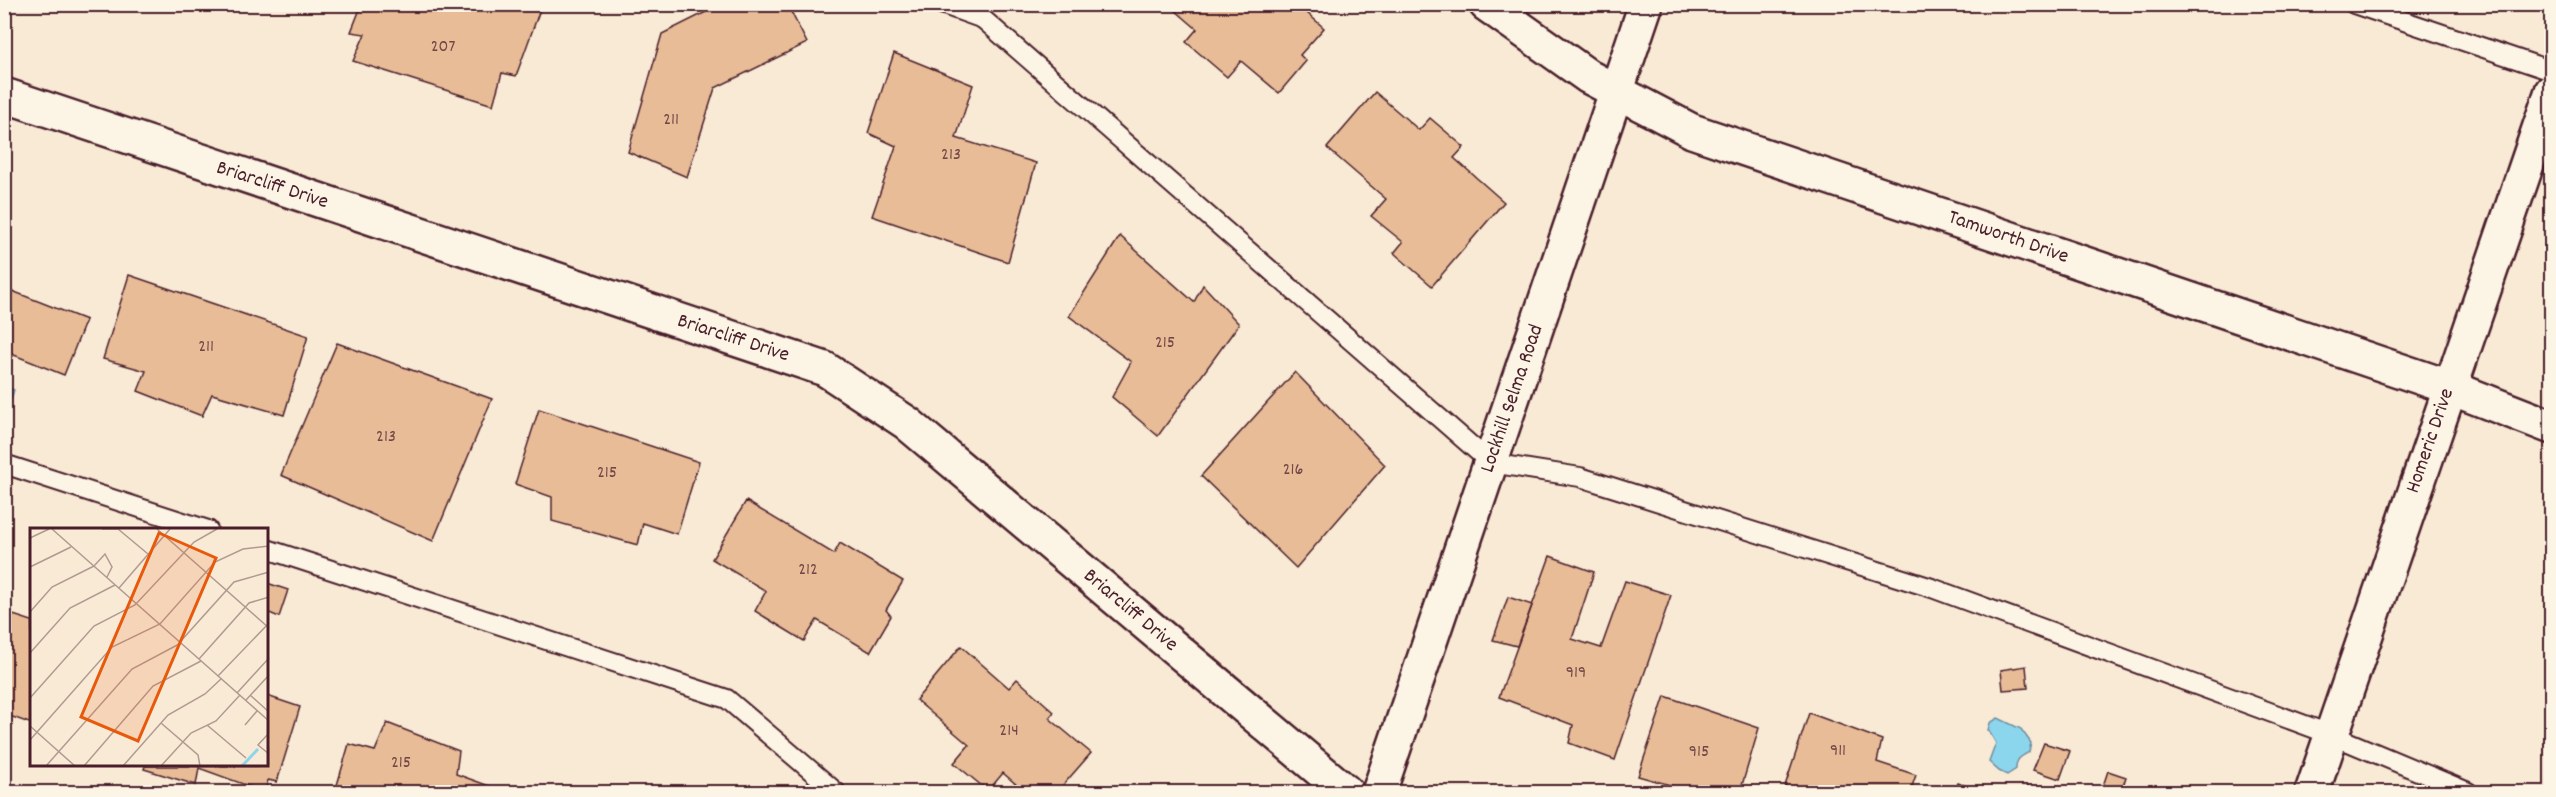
<svg xmlns="http://www.w3.org/2000/svg" width="2556" height="797" font-family="Dekko,sans-serif">
<rect width="100%" height="100%" fill="#f8ead5"/>
<filter id="ink" filterUnits="userSpaceOnUse"><feTurbulence type="fractalNoise" baseFrequency=".0167" numOctaves="2"/><feDisplacementMap in="SourceGraphic" scale="12" xChannelSelector="R" yChannelSelector="G"/><feConvolveMatrix kernelMatrix="1 2 1 2 8 2 1 2 1" color-interpolation-filters="sRGB"/></filter>
<g filter="url(#ink)">
<!-- water -->
<g fill="#8cd6ed" stroke="#728d9f" stroke-width="1.5">
<path d="M5,387l9,3 -9,27 -1,-30z"/>
<path d="M1998,718l23,11 10,14 -2,9c-9,5 -13,7 -13,17l-9,6 -8,-4 -10,-9 7,-19 -8,-13 2,-7z"/>
</g>
<!-- building -->
<g fill="#e7bc97" stroke="#4a1f2b" stroke-width="1.5">
<path d="M362,4h113l17,7 4,-7h46l-26,72 -14,-3 -9,32 -140,-44 12,-27 -14,-2z"/>
<path d="M722,4h65l20,39 -92,45 -28,89 -59,-25 34,-118z"/>
<path d="M1168,4h129l27,24 -24,27 6,6 -27,32 -38,-32 -14,16 -41,-35 11,-13z"/>
<path d="M894,53l79,32 -17,53 80,25 -28,99 -136,-46 24,-70 -28,-13z"/>
<path d="M1375,92l44,38 11,-12 34,29 -10,11 50,44 -72,84 -38,-33 9,-11 -32,-26 15,-17 -59,-51z"/>
<path d="M1120,236l74,66 9,-17 36,39 -81,112 -46,-39 19,-35 -62,-46z"/>
<path d="M4,256l3,33 79,31 -22,55 -60,-24z"/>
<path d="M129,275l179,61 -24,79 -72,-21 -10,22 -64,-25 8,-20 -43,-12z"/>
<path d="M337,343l155,56 -59,142 -152,-66z"/>
<path d="M1295,372l90,93 -89,103 -95,-92z"/>
<path d="M539,409l160,53 -22,72 -34,-11 -5,22 -86,-24v-24l-37,-13z"/>
<path d="M746,501l88,53 6,-11 63,38 -17,29 5,6 -21,36 -53,-32 -13,21 -49,-30 11,-20 -54,-32z"/>
<path d="M1550,556l44,16 -22,67 29,9 24,-67 46,14 -56,165 -46,-17 4,-18 -74,-28z"/>
<path d="M267,583l21,7 -9,27 -12,-5z"/>
<path d="M1508,597l24,8 -15,41 -24,-6z"/>
<path d="M4,612l28,9v103l-28,-10z"/>
<path d="M961,646l48,42 8,-9 37,33 -5,6 42,35 -34,39h-32l-22,-19 -15,18 -34,-28 15,-18 -53,-45z"/>
<path d="M2026,666l2,22 -25,2 -2,-20z"/>
<path d="M267,696l33,11 -23,75 -9,-2 -3,12 -66,-24 -3,17 -52,-16 1,-3h122z"/>
<path d="M1665,696l94,32 -19,64h-45l-57,-16z"/>
<path d="M1809,713l73,27 -5,22 39,13 -6,17h-127z"/>
<path d="M387,723l72,28 -3,23 36,13 -2,5h-155l14,-48 26,7z"/>
<path d="M2044,743l26,8 -10,28 -27,-9z"/>
<path d="M2108,771l18,6 -5,15h-20z"/>
<path d="M1958,783l26,9h-29z"/>
<path d="M2027,786l14,6h-17z"/>
</g>
<g fill="none" stroke-linecap="round" stroke-linejoin="round">
<!-- service casing -->
<g stroke="#4a1f2b" stroke-width="22">
<g id="service">
<path d="M941,4l42,15 508,444 89,14 352,111 400,147 136,57"/>
<path d="M2354,4l198,67"/>
<path d="M4,464l204,66"/>
<path d="M267,549l460,150 109,93"/>
</g>
</g>
<!-- minor casing -->
<g stroke="#4a1f2b" stroke-width="38">
<g id="minor">
<path d="M1486,4l103,73 103,54 757,256 103,40"/>
<path d="M4,95l821,274 82,54 439,369"/>
<path d="M2312,792l240,-701"/>
</g>
</g>
<!-- secondary casing -->
<g stroke="#4a1f2b" stroke-width="38">
<path id="secondary" d="M1379,792l267,-788"/>
</g>
<!-- service -->
<use href="#service" stroke="#fcf5e5" stroke-width="18"/>
<!-- minor -->
<use href="#minor" stroke="#fcf5e5" stroke-width="33"/>
<!-- secondary -->
<use href="#secondary" stroke="#fcf5e5" stroke-width="33"/>
</g>
</g>
<g text-anchor="middle" dominant-baseline="central" stroke-width="4.5" stroke-linejoin="round" paint-order="stroke">
<!-- number labels -->
<g font-size="18" fill="#714646">
<text x="443" y="47">207</text>
<text x="671" y="120">211</text>
<text x="951" y="155">213</text>
<text x="1165" y="343">215</text>
<text x="206" y="347">211</text>
<text x="386" y="437">213</text>
<text x="1293" y="470">216</text>
<text x="607" y="473">215</text>
<text x="808" y="570">212</text>
<text x="1576" y="673">919</text>
<text x="1009" y="731">214</text>
<text x="1838" y="751">911</text>
<text x="1699" y="752">915</text>
<text x="401" y="763">215</text>
</g>
<!-- street labels -->
<g font-size="21" fill="#4a1f2b" stroke="#fcf5e5">
<text transform="translate(272 186) rotate(18)">Briarcliff Drive</text>
<text transform="translate(2008 238) rotate(19)">Tamworth Drive</text>
<text transform="translate(733 339) rotate(18)">Briarcliff Drive</text>
<text transform="translate(1513 399) rotate(-71)">Lockhill Selma Road</text>
<text transform="translate(2431 441) rotate(-71)">Homeric Drive</text>
<text transform="translate(1130 611) rotate(40)">Briarcliff Drive</text>
</g>
</g>
<!-- overview -->
<g transform="translate(30 528)">
<rect width="238" height="238" fill="#f8ead5"/>
<path fill="none" stroke="#8cd6ed" stroke-width="3" d="M212,238l16,-17"/>
<path fill="none" stroke="#b29991" stroke-width="1.5" d="M22,1l217,192M72,1h16l30,25M127,1l112,99M0,10l19,-9M64,38l11,-12 7,13 -5,10M0,39l41,-20M89,60l51,-59M0,84l22,-25 42,-21M150,114l54,-60 35,-10M0,125l40,-45 45,-23M169,131l50,-56 20,-6M188,148l51,-53M207,165l32,-35M220,167l19,17M0,170l64,-72 41,-21 59,-63 23,-13M216,172l23,-25M131,195l37,32 2,11M177,197l39,33M215,197l12,-14M0,198l45,40M239,205l-11,12 11,9M0,212l82,-93 48,-23 55,-62 28,-13 26,-3M16,238l86,-97 49,-26M54,238l69,-80 48,-25M93,238l45,-51 37,-21 16,-15M131,238l30,-33 25,-12 24,-26"/>
<path fill="#e8590c" fill-opacity="0.15" stroke="#e8590c" stroke-width="3" d="M129,5l57,25 -78,183 -57,-24z"/>
<rect width="238" height="238" fill="none" stroke="#4a1f2b" stroke-width="3"/>
</g>
<!-- margin -->
<rect width="2556" height="797" fill="none" stroke="#fcf5e5" stroke-width="24"/>
<rect x="12" y="12" width="2532" height="773" fill="none" stroke="#4a1f2b" stroke-width="2" filter="url(#ink)"/>
</svg>
